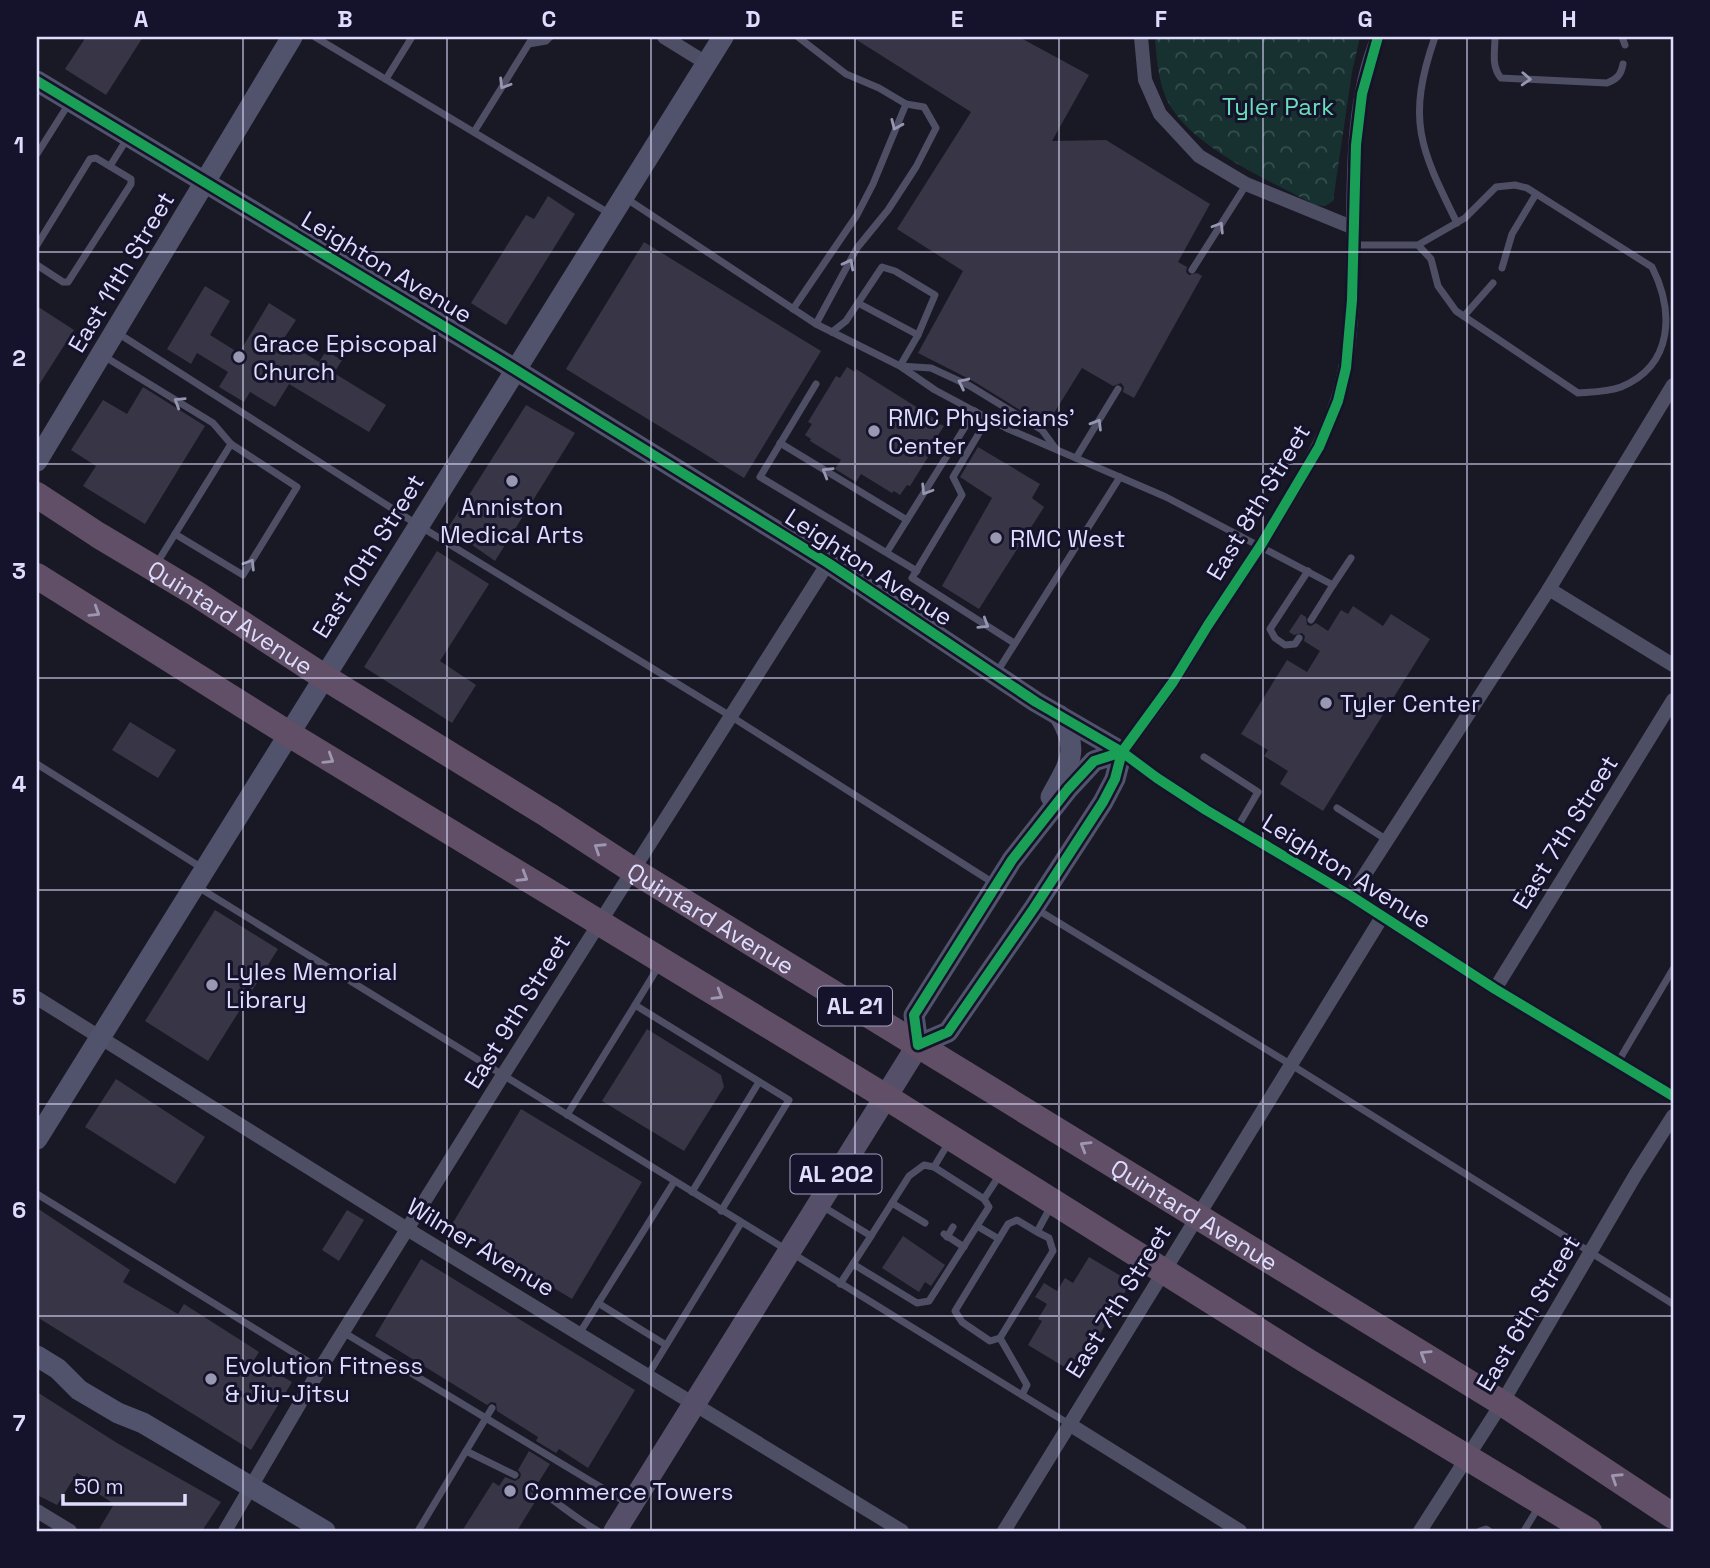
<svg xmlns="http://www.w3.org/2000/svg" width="1710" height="1568" font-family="'Space Grotesk',sans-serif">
<defs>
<pattern id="park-crowns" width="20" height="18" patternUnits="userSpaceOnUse" patternTransform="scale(1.75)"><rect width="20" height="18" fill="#16312f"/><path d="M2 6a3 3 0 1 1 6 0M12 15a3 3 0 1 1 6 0" fill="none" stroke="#374e4e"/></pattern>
</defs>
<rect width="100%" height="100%" fill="#191825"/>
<!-- park -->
<path fill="url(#park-crowns)" d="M1155,37h205l-8,35 -19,129 -8,5 -10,-1c-46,-25 -136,-62 -152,-115 -5,-16 -7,-36 -8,-53z"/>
<!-- building -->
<g fill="#383646">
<path d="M86,37h57l-37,58 -41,-26z"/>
<path d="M852,37h167l70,38 -37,66 54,-1 104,64 -32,58 9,5 -1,5 3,3 8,-2 5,3 -68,122 -11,-6 1,-5 -3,-4 -8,3 -31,-18 -36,58 -73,-45 -55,-28 45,-82 -66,-42 74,-117z"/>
<path d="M548,196l27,18 -69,111 -35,-22 55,-88 8,4z"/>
<path d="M644,242l177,109 -77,127 -178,-109z"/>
<path d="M205,286l25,15 -20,34 29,18 30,-50 27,17 -13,20 36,22 7,-11 16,9 -8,13 52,32 -17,27 -80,-48 -14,23 -25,-15 -6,10 -25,-15 9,-15 -31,-19 -6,11 -24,-15z"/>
<path d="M37,306l37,24 -37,58z"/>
<path d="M847,367l8,5 1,-3 81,51 -1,2 8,4 -7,11 3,1 -30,48 -3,-1 -7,10 -6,-4 -2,2 -31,-19 -5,8 -21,-13 6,-9 -31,-19 1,-2 -6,-4 7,-11 -4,-2 28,-46 4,2z"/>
<path d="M143,387l62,39 -60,98 -62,-38 13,-20 -25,-16 32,-50 24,14z"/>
<path d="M526,405l49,28 -80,128 -47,-33z"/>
<path d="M978,447l62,37 -8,14 12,9 -65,102 -37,-23 50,-88 -32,-21z"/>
<path d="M437,551l52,33 -49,77 36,24 -24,38 -88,-56z"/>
<path d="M1353,606l30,20 8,-12 39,25 -107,172 -43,-27 8,-13 -24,-15 4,-6 -27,-16 46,-74 20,12 13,-21 -16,-10 1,-5 -3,-3 -8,2 -5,-3 12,-18 5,3 1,8 4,1 5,-3 12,8 13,-21 7,4z"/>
<path d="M130,722l46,28 -18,28 -46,-28z"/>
<path d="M215,910l63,39 -70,112 -63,-40z"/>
<path d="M647,1029l74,46 3,12 -40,64 -82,-50z"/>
<path d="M116,1079l89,58 -30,47 -90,-57z"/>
<path d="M521,1109l121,73 -70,117 -121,-73z"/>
<path d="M37,1208l93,62 -7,12 55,32 6,-10 75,48 -5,8 38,22 -41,68 -214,-133z"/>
<path d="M347,1210l17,10 -25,41 -17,-11z"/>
<path d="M903,1236l42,29 -14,21 -6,-4 -6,10 -37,-24z"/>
<path d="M1089,1257l42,25 -55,92 -48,-29 14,-24 -4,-2 9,-15 -12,-7 9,-14 13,8 8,-13 8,5z"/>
<path d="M421,1259l214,131 -47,78 -29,-19 -3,4 -20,-12 2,-4 -41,-26 -1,-8 -5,-1 -4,3 -112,-69z"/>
<path d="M37,1392l80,51 104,59 -19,29h-104l16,-27 -18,-12 4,-6 -23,-13 -20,32 -20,-10z"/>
<path d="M529,1451l21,13 -12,19 -5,-1 -3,3v6l8,6 -21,34h-55l31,-49 6,4 6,-9 10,4 5,-3 1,-4 -3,-4z"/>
</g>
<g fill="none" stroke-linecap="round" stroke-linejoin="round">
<!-- lane -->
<g stroke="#4e4e65" stroke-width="7">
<path d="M315,37l297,178"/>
<path d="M798,37l48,37 33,14 27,16"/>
<path d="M1435,37c-29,83 -15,111 22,186"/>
<path d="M1495,37c0,15 -4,29 6,41l106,5c10,-4 14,-8 16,-19"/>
<path d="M1622,37l3,8"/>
<path d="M529,44l17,-3 4,-4"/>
<path d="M386,79l26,-42"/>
<path d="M474,132l59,-95"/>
<path d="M37,154l31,-49"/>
<path d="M110,166l17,-27"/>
<path d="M627,199l189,125 84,42 35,24 71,38 160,69 167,88 -22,35"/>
<path d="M37,245l53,-86 6,-1 35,21v5l-63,98h-5l-26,-17"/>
<path d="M1353,245h65l13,14 7,27 18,25 122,82c14,-1 30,-1 43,-6 53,-22 53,-76 31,-120l-125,-79 -12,-3 -19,2 -31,31 -47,27"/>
<path d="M1502,268l10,-34 24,-40"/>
<path d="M1192,270l54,-85"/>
<path d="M858,303l60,32"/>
<path d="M793,309l64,-94 16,-31 33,-80 18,3 12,21 -20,39 -28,43 -31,38 -41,76"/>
<path d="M1464,316l29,-33"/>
<path d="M116,332l302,193 314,192 263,167"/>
<path d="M832,332l14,-11 36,-54 13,4 40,24 -17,40 -18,31 31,2 39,18 72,44 14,19"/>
<path d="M102,355l111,68 18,21 66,43 -54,88 -68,-41"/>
<path d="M816,384l-56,93 157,94"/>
<path d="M988,418l-35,59 9,18 -50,83 102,65"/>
<path d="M780,443l127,77"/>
<path d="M1076,458l42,-69"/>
<path d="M887,552l88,-141"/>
<path d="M157,563l74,-119"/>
<path d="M1333,585l18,-27"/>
<path d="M1299,638l-4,6 -10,1 -10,-7 -5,-9 38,-58"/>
<path d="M997,672l123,-195"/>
<path d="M1204,757l54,35 -21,36"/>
<path d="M37,764l165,104"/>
<path d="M1337,808l50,32"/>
<path d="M198,887l871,537"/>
<path d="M1038,910l252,154 383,240"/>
<path d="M635,1005l25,-41"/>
<path d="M1618,1062l55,-93"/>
<path d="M567,1115l68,-110 154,95 -68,111"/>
<path d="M949,1142l-15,25 50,32 15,-23"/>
<path d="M692,1192l67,-110"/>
<path d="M37,1194l283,175"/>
<path d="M892,1203l33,20"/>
<path d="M822,1206l49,30 -31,48"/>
<path d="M977,1226l22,13"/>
<path d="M1037,1232l12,6 4,13 -53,87 -10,3 -28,-19 -7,-11 53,-87 9,-4 20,12 14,-26"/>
<path d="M944,1234l20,13"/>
<path d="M871,1236l38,-60 15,-11 10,2"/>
<path d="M947,1237l6,-10"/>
<path d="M853,1264l64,39 12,-2 60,-94 -5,-8"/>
<path d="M598,1303l68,42"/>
<path d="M343,1332l284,171"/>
<path d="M579,1334l95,-152"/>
<path d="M1000,1338l27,47 -5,10"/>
<path d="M648,1375l93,-152"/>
<path d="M466,1451l26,-43"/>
<path d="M535,1488c23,14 41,31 63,43"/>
<path d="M418,1531l48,-80 49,24"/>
<path d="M1480,1531l6,-2 3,2"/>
<path d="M1524,1531l14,-23"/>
</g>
<!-- street -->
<g stroke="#4e4e65" stroke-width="14">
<path d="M664,37l42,26"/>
<path d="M1141,37l4,43 15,34 39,42 47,28 108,44"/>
<path d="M1378,37c-41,97 -14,227 -33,332 -8,46 -30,86 -54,126 -24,41 -50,81 -77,120 -15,23 -27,47 -42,69 -16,23 -33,45 -50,68l35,26 49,32 145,86 144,93 178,107"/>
<path d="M1549,589l124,76"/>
<path d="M1351,896l198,-307 124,-204"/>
<path d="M1495,989l178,-289"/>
<path d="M37,998l370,231 495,302"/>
<path d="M1069,1424l171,107"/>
<path d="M37,1511l33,20"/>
<path d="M225,1531l95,-162 183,-294 325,-512"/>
<path d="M1004,1531l378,-614"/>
<path d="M1420,1531l82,-128 134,-229 37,-58"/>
</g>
<!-- secondary -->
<g stroke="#51526b" stroke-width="21">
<path d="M37,81l461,278 330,204 208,139 86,50"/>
<path d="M37,461l255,-424"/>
<path d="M1122,752l-7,27 -12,23 -69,106 -86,124 -30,13 -4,-30 98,-155 56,-71 26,-28z"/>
<path d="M1051,797c18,-34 30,-46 8,-82"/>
<path d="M37,1139l686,-1102"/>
<path d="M37,1356l21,13 21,21 39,23 25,10 182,108"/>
</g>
<!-- primary -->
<path stroke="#554f6a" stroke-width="23" d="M615,1531l303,-486"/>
<!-- highway -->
<g stroke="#604f66" stroke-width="26">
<path id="s1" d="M37,495l61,40 97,58 129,84 224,138 86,56 868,532 171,113"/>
<path d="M37,576l252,158 597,363 421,264 282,170"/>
</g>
<!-- cycleway casing -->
<g stroke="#15122b" stroke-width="15">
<g id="cycleway">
<path d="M37,81l461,278 330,204 208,139 86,50 35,26 49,32 145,86 144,93 178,107"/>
<path d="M1122,752l-28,9 -26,28 -56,71 -98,155 4,30 30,-13 86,-124 69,-106 12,-23 7,-27 51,-70 35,-57 53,-80 58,-98 19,-46 8,-33 6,-68 4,-155 6,-51 16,-57"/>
</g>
</g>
<!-- cycleway -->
<use href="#cycleway" stroke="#1a9f57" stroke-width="10"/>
</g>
<!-- one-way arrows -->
<defs><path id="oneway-chevron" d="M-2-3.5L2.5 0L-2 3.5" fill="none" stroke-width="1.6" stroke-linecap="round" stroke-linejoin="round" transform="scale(1.75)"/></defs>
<g stroke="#9696b2">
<use href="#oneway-chevron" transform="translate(1526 79) rotate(3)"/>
<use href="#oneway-chevron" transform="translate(504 84) rotate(122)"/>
<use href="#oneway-chevron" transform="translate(896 125) rotate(114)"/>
<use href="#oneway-chevron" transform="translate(1219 227) rotate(-58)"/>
<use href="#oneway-chevron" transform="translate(849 264) rotate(-62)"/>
<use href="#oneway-chevron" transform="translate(963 383) rotate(-154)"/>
<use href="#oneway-chevron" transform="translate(179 402) rotate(-148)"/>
<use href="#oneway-chevron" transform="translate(1097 424) rotate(-59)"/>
<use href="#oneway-chevron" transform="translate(827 472) rotate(-149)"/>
<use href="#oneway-chevron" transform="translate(926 490) rotate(122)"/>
<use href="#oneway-chevron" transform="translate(250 564) rotate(-58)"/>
<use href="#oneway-chevron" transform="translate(984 624) rotate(32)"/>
</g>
<g stroke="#9f96b2">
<use href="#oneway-chevron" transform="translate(95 612) rotate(32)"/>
<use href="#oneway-chevron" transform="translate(329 759) rotate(32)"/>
<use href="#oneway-chevron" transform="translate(599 848) rotate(-147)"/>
<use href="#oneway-chevron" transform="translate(523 877) rotate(31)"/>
<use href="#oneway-chevron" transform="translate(718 995) rotate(31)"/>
<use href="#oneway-chevron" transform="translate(1085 1146) rotate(-149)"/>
<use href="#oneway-chevron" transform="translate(1425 1355) rotate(-148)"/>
<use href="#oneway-chevron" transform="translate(1616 1478) rotate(-147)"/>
</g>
<!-- grid -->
<path fill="none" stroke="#deddfe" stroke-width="2" stroke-opacity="0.55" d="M243,37v1494M447,37v1494M651,37v1494M855,37v1494M1059,37v1494M1263,37v1494M1467,37v1494M37,252h1636M37,464h1636M37,678h1636M37,890h1636M37,1104h1636M37,1316h1636"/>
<!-- markers -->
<g fill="#9998b2" stroke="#15122b" stroke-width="2.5">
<circle cx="239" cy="357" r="7"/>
<circle cx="874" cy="431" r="7"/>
<circle cx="512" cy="481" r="7"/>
<circle cx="996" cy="538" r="7"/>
<circle cx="1326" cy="703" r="7"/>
<circle cx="212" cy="985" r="7"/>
<circle cx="211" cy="1379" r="7"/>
<circle cx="510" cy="1491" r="7"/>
</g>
<g text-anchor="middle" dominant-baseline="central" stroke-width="6" stroke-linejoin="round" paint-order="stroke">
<!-- shield labels -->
<g fill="#15122b" stroke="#a2a0bf" stroke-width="2">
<rect x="818" y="986.5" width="74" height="39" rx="5"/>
<rect x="790.5" y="1154.5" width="91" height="39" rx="5"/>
</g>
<g font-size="23" font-weight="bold" fill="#deddfe">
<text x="855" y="1006">AL 21</text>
<text x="836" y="1174">AL 202</text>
</g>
<!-- park labels -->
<g font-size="24" fill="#69deb9" stroke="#15122b">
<text x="1278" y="106">Tyler Park</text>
</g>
<!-- street labels -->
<g font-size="24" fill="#deddfe" stroke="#15122b">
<text transform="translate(387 267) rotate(31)">Leighton Avenue</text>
<text transform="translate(121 272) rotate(-59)">East 11th Street</text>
<text transform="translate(1258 502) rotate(-59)">East 8th Street</text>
<text transform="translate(368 556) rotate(-58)">East 10th Street</text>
<text transform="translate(869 567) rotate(33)">Leighton Avenue</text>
<text stroke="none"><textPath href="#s1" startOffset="229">Quintard Avenue</textPath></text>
<text transform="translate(1565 832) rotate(-58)">East 7th Street</text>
<text transform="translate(1347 871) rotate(32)">Leighton Avenue</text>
<text stroke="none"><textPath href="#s1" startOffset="796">Quintard Avenue</textPath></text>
<text transform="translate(517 1011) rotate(-58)">East 9th Street</text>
<text stroke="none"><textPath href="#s1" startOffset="1363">Quintard Avenue</textPath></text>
<text transform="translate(481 1247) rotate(31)">Wilmer Avenue</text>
<text transform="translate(1118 1301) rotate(-58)">East 7th Street</text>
<text transform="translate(1528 1313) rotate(-59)">East 6th Street</text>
</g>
<!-- poi labels -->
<g font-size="24" fill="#deddfe" stroke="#15122b" text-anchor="start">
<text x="253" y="343">Grace Episcopal<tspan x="253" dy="28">Church</tspan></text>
<text x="888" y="417">RMC Physicians'<tspan x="888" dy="28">Center</tspan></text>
<text x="512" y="506" text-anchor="middle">Anniston<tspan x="512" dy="28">Medical Arts</tspan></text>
<text x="1010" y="538">RMC West</text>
<text x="1340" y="703">Tyler Center</text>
<text x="226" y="971">Lyles Memorial<tspan x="226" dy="28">Library</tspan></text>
<text x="225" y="1365">Evolution Fitness<tspan x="225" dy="28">&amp; Jiu-Jitsu</tspan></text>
<text x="524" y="1491">Commerce Towers</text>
</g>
</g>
<!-- border -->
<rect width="1710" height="1568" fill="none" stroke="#15122b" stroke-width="77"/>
<!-- scale -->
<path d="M63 1494v10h122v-10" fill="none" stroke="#deddfe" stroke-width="3.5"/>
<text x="74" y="1494" font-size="21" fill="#deddfe" stroke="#15122b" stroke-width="5" paint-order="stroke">50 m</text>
<rect x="38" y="38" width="1634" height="1492" fill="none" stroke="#deddfe" stroke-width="2.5"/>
<g font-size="23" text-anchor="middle" font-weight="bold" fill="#deddfe">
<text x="141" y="27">A</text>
<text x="345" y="27">B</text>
<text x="549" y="27">C</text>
<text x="753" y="27">D</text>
<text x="957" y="27">E</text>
<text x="1161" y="27">F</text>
<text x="1365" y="27">G</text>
<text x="1569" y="27">H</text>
<text x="19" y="153">1</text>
<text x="19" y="366">2</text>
<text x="19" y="579">3</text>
<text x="19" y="792">4</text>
<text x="19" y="1005">5</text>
<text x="19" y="1218">6</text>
<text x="19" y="1431">7</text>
</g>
</svg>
